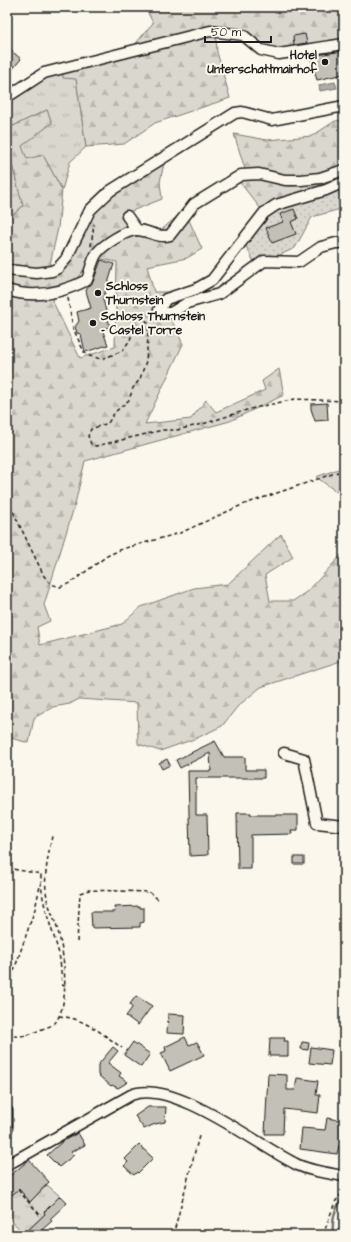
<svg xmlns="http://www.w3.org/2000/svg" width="351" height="1242" font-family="'Architects Daughter',sans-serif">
<defs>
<pattern id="grass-tufts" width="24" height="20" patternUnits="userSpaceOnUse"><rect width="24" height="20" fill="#dad7ce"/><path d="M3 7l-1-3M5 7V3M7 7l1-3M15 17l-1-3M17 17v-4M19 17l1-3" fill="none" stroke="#bab8b0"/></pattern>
<pattern id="forest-firs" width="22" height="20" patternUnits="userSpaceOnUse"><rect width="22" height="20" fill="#dad7ce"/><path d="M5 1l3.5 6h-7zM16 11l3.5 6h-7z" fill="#bab8b0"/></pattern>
<pattern id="garden-dots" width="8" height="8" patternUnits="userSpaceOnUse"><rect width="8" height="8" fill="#dad7ce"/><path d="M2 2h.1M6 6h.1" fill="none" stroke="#bab8b0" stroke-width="1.8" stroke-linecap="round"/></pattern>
</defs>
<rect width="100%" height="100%" fill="#fbf7ec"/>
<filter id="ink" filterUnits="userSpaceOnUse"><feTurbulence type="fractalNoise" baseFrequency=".025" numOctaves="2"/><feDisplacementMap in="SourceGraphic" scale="8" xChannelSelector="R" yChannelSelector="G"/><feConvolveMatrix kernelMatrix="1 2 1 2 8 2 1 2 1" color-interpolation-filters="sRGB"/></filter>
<g filter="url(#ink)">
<!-- grass -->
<g fill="url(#grass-tufts)" stroke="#7b7a75">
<path d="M62,66l14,12 10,69 -16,15 -8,28 -19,-35 -16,5 -6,-14 31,-23 -5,-13 -40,19v-34z"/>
<path d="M7,155l3,2 13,49 -16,14z"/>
<path d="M344,467v21l-7,4 -21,-15z"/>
<path d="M47,1185l13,11 -16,16 1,2 -21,20 -17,-18v-17l13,-11 10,14z"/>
</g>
<!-- forest -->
<g fill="url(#forest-firs)" stroke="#7b7a75" fill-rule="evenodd">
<path d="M145,7h199v39l-55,9 -24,1 -29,-20 -20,-1 1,17 13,46 -75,25 -31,21 -38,3 -10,-68 -13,-1 -1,-12 70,-18 21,-25z"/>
<path d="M47,110l5,13 -30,23 5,13 16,-4 19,35 -4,38 -9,41 12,2 29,-54 26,-26 48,-28 -4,19 2,17 -33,13 11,14 19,6 23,-20 6,6 14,31 -15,9 -40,8 7,26h21l-4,27 12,25 -38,80 46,-5 15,-19 10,12 49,-22 -3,-9 17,-12 5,26 -54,26 -145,40 -10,43 -31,101 6,16 -13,6 3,18 82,-21 19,-17 53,-19 34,-4 53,-50 12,23 -28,18 5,26h23l16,-11 35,-38v108l-83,27 -23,19 -16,20 -25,12 -37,13 -22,-7 -1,-41 -58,-4 -9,5 -17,3 -19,11 -5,25 -22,-6v-517l16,-14 -13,-49 -3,-2v-26zM93,257l24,5 -2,85 -35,11 -28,-58 27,-24z"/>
<path d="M344,120v80l-6,-15 -74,28 -26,-33 7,-11 -11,-35 33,6 45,-4 23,-15z"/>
</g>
<!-- garden -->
<path fill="url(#garden-dots)" stroke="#7b7a75" d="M338,184l6,16v8l-32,9 -17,31 -39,18 -13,-26 18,-26z"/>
<!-- water -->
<path fill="#afaca5" stroke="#74726e" d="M335,82l2,6 -17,3 -1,-6z"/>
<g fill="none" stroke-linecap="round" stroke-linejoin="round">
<!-- stream -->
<g stroke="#74726e" stroke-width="2.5">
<path d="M316,1235h5"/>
<path d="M333,1235c-1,-13 1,-28 11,-37"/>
</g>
</g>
<!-- building -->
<g fill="#c3c0b8" stroke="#1c1c1c">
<path d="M305,34l2,9 -13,2 -1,-9z"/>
<path d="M7,47l14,12 -14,17z"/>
<path d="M344,51v23l-27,6 -7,-24z"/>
<path d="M294,209l4,10 -7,3 5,12 -24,9 -6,-15 17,-6 -3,-8z"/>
<path d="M101,260l13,4 -11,35 7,28 -8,2 6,16 -23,7 -4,-18 -4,-1 -2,-6 4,-6 -2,-9 14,-4 -5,-17 2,-4 5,-5z"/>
<path d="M327,403l1,17 -13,1 -4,-12v-5z"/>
<path d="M215,741l9,16h21v13h19v8h-68v37h11l1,40 -18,1 -2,-85h23l-1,-18 -30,15 -4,-8z"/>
<path d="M167,759l3,6 -8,4 -3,-6z"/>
<path d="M237,813h14v2h47v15h-7l1,4 -41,1v34h-13z"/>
<rect x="294" y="857" width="10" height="7"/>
<path d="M140,906v2h4v14l-4,1v4l-48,1 -1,-16h24l-1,-5z"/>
<path d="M136,996l16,10 -14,19 -12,-9 6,-8 -2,-4z"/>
<path d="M168,1014l17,1 -1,19 -17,-1z"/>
<path d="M185,1037l4,8 8,-3 7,13 -34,16 -9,-18 5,-2 -1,-4z"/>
<path d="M270,1038h15l-1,3h4v15h-19z"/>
<path d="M133,1042l17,12 -9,13 -17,-12z"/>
<path d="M302,1042l7,1 -1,7 -7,-1z"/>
<path d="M113,1047l5,4 -10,12 13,10 -2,3 9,6 -10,6 -6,-3 -1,1 -13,-11v-10z"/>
<path d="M311,1047l21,3 -2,15 -21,-2z"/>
<path d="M268,1074l19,1v15h8l2,-12 21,3 -2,14h4l-2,18 -34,-4 -1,25h-18z"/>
<path d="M148,1107h18l-1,15 -10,2 -11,5 -9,-13z"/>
<path d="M327,1118l17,3v26l-5,-1 -2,8 -37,-5 2,-21 23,2z"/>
<path d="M78,1133l7,12 -14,7 3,3 -15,12 -12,-12 16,-14z"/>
<path d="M139,1145l14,13 -15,15 -1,-1 -3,3 -10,-9 4,-4 -3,-3z"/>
<path d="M29,1160l20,22 -19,20 -11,-13 -12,10v-21z"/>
<path d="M60,1196l7,7 -17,16 2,2 -16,14h-13l22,-21 -1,-2z"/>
</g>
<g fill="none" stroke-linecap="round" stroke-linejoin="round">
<!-- minor casing -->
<g stroke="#1c1c1c" stroke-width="13">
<g id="minor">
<path d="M7,97l37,-24 166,-42 33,4 18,15 18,4 65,-10"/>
<path d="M344,182l-18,8 -50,15 -12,8 -52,67 -16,9 -30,10 -7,11 2,3h10l16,-10 32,-9 45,-33 35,1 22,-15 15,-4h8"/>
<path d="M127,216l10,14"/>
<path d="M7,270l30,3 15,-2 6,-3 8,-9 24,-49 20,-19 125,-78 7,-1 30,8 72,-14"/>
<path d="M7,290c28,9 55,3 80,-10 3,-8 5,-20 10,-27 6,-8 29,-23 40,-23 11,0 21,9 33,5l24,-31 47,-29 18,-1 26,6h16l19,-2 24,-8"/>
<path d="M284,753l20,6 13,64 27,3"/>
<path d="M7,1111v18"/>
<path d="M7,1165l124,-70c41,-17 125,49 163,68 14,8 34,10 50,13"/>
</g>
</g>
<!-- path -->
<g stroke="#1c1c1c" stroke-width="1.5" stroke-dasharray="4 3" stroke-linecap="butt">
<path d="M91,246l3,-22"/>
<path d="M68,298l5,30 11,24 5,4 13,3 20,-8 8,-11 7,-24 6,1 5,6v15l-2,23 -6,18 -7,9 -4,12 -14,12 -7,11 -17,6 -3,7 3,8 5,2 67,-16h14l29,-7 44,-14 45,-10 49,2"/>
<path d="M7,499l37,77 7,8 9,3 10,-4 37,-27 15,-7 58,-16 62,-28 102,-35"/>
<path d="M7,868l34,6c-1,28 11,53 18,80 2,10 2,21 3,31l3,1"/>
<path d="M77,942l3,-49 9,-3 60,2 10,8"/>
<path d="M7,991l28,-82 5,-23"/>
<path d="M59,1016c25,2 44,18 63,32"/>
<path d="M7,1035c14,3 22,0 35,-6 5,-2 12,-3 15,-9 13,-21 7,-66 1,-89 -4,-14 -11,-26 -12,-41 -2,-18 3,-37 6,-54"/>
<path d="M18,1190l23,26"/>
<path d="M176,1235l-1,-7 24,-92"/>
<path d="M323,1235l12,-33 9,-11"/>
</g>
<!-- minor -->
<use href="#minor" stroke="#fbf7ec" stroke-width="10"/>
</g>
</g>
<!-- markers -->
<g fill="#1c1c1c" stroke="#fbf7ec" stroke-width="1.5">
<circle cx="325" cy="62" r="4"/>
<circle cx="98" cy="293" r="4"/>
<circle cx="93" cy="323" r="4"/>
</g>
<g text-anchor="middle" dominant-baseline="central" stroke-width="4" stroke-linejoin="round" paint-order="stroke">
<!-- poi labels -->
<g font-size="12" font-weight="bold" fill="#1c1c1c" stroke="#fbf7ec" text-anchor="start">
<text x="317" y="55" text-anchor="end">Hotel<tspan x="317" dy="14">Unterschattmairhof</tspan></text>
<text x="106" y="286">Schloss<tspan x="106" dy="14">Thurnstein</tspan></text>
<text x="101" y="316">Schloss Thurnstein<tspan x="101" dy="14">- Castel Torre</tspan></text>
</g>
</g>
<!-- margin -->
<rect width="351" height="1242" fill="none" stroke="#fbf7ec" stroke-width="24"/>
<rect x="12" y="12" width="327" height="1218" fill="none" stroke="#1c1c1c" stroke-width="1.5" filter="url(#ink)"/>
<!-- scale -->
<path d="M205 36v6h66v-6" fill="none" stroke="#1c1c1c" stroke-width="2"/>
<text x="211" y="36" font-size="12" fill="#1c1c1c" stroke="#fbf7ec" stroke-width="3" paint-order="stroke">50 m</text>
</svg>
